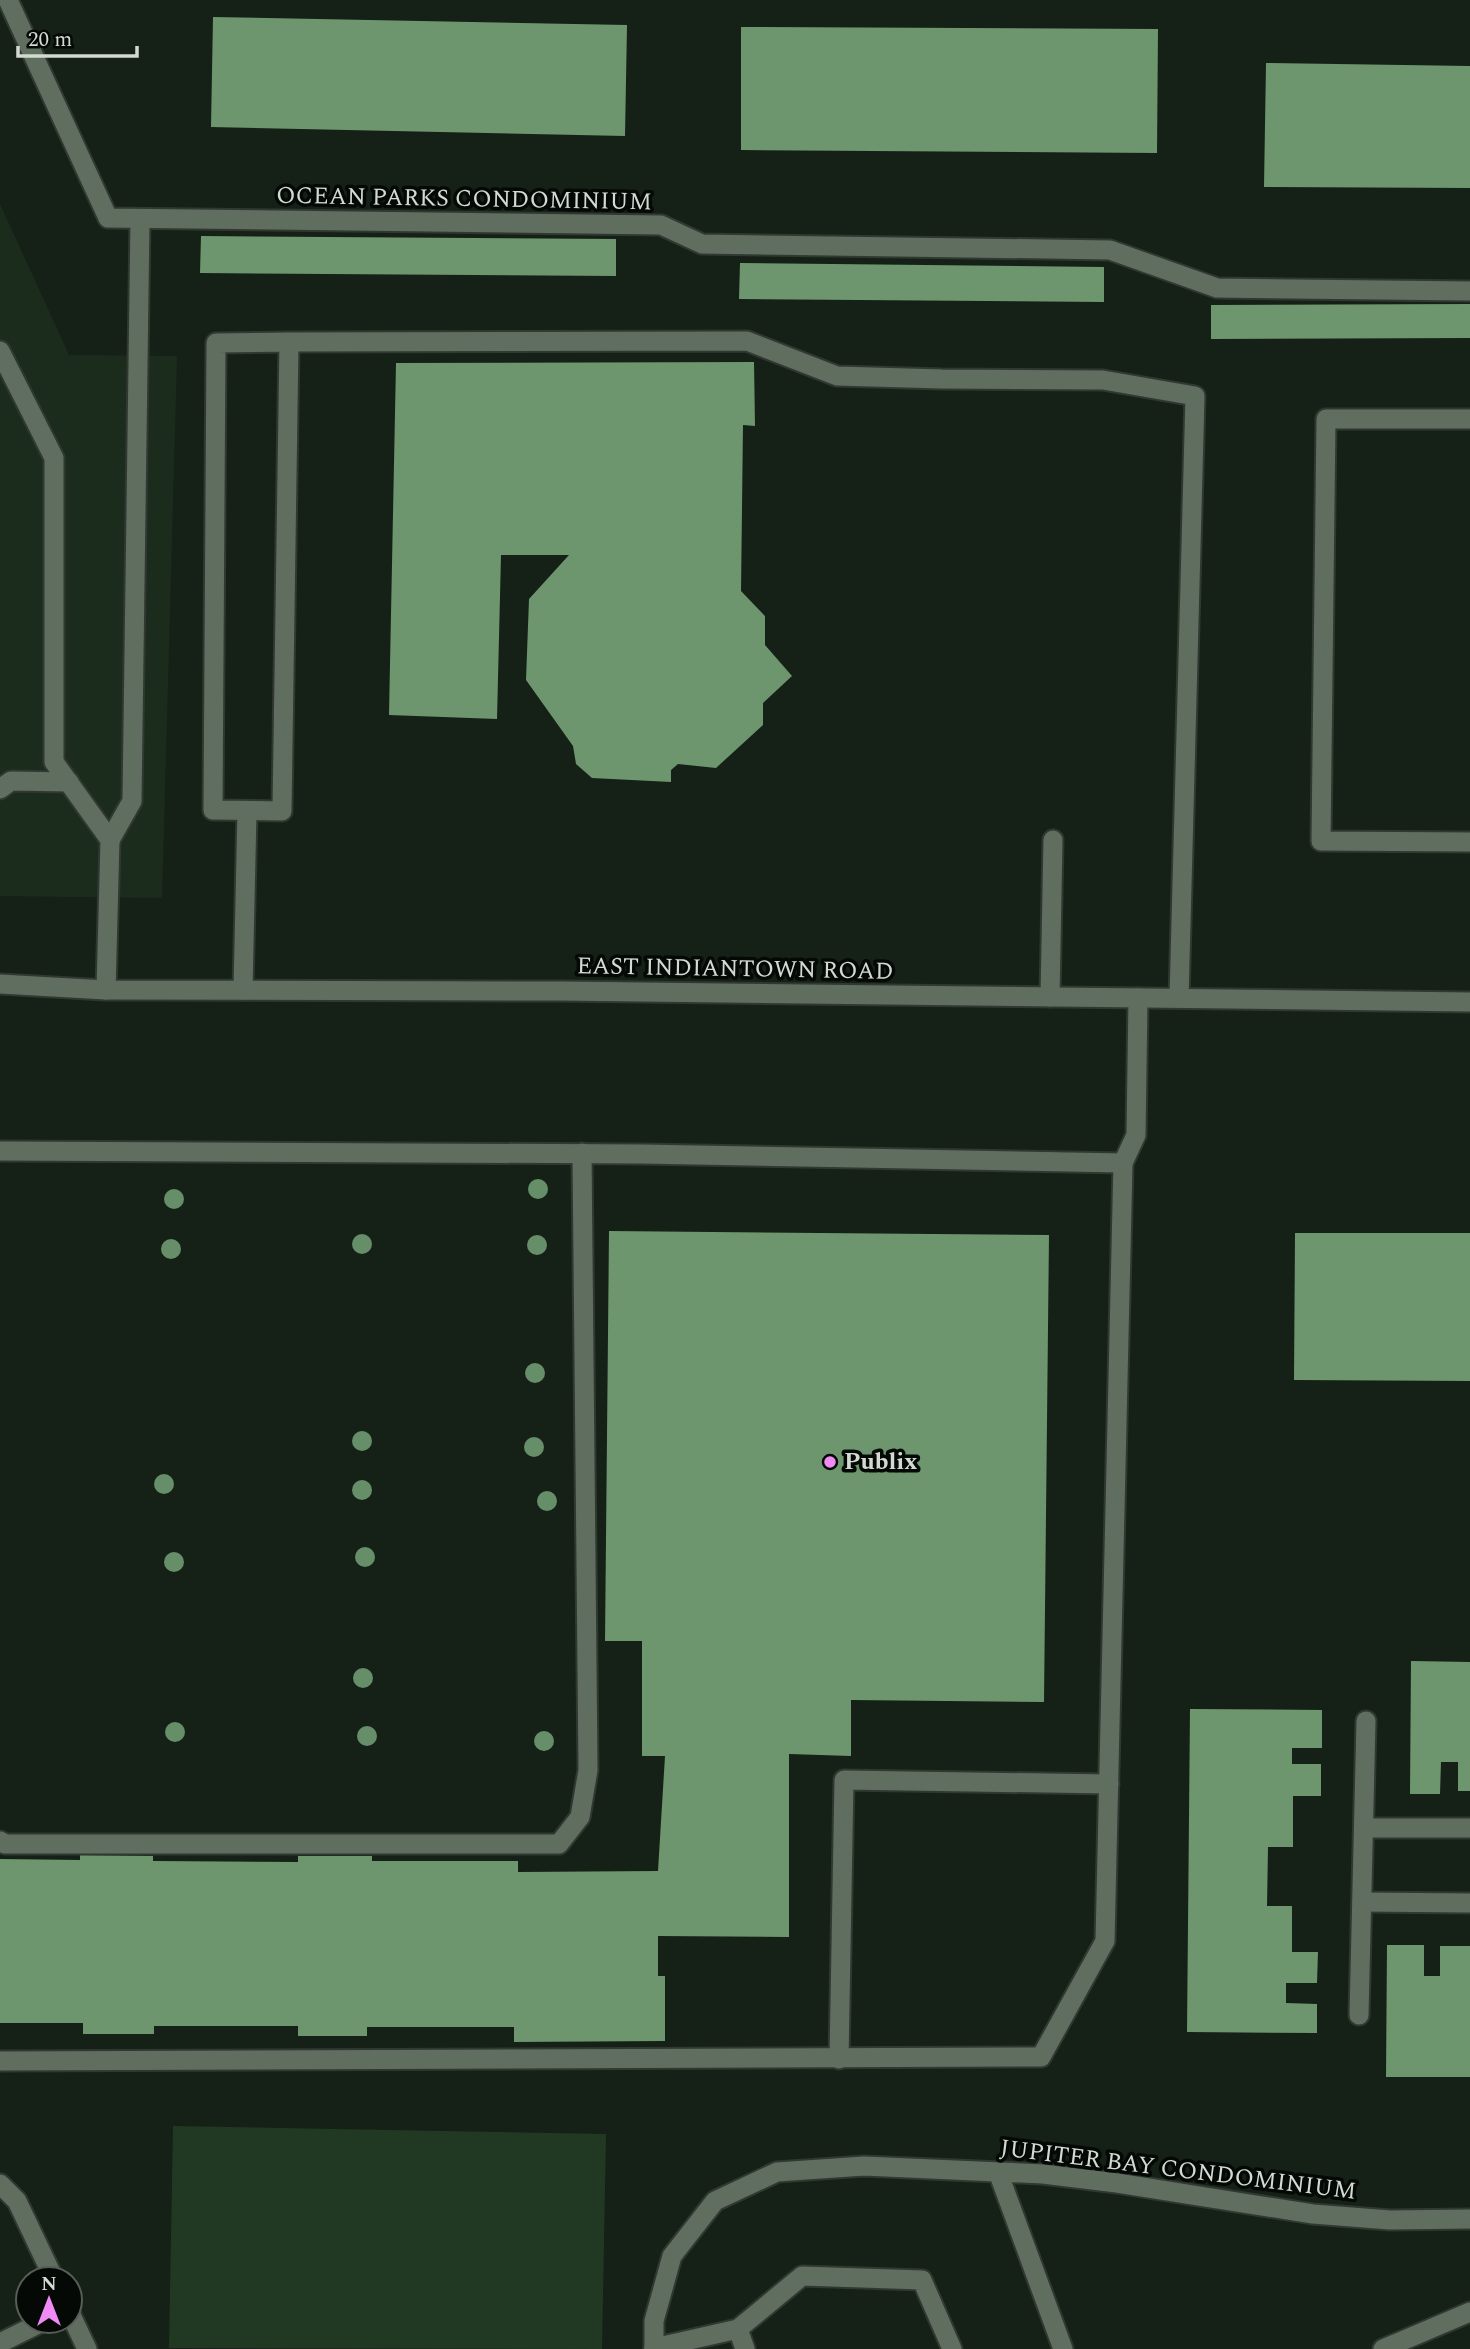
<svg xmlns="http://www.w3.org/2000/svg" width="1470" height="2349" font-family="Spectral,serif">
<rect width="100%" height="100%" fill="#152116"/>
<!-- built -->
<path fill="#1c2c1c" d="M0,204l69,151 108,1 -15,542 -162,-2z"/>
<!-- green -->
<path fill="#213922" d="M173,2126l433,8 -4,215 -433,-1z"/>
<!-- building -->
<g fill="#6d966e">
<path d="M213,17l414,8 -2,111 -414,-9z"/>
<path d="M741,27l417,2 -1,124 -416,-3z"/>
<path d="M1266,63l204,3v122l-206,-1z"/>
<path d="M201,236l415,3v37l-416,-3z"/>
<path d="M740,263l364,4v35l-365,-3z"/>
<path d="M1470,304v34l-259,1v-34z"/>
<path d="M754,362l1,64 -12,-1 -2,166 24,25v29l27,31 -29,27v22l-47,43 -38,-4 -7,6v12l-79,-4 -16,-14 -3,-18 -47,-66 3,-81 40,-44h-68l-4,164 -108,-4 7,-352z"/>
<path d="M609,1231l440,4 -5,467 -193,-2v56l-62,-2v183l-131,-1v40h7v65l-151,1v-15h-147v9h-69v-10h-144v8h-71v-11h-83v-164l80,1v-5l73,1v5l145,1v-6h74v5h146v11l140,-1 7,-115h-23v-115h-37z"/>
<path d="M1295,1233h175v148l-176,-1z"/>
<path d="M1411,1661l59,1v129h-12v-29h-17l-1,32h-30z"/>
<path d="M1190,1709l132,1v38h-30v16h29v32h-28v51h-25l-1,59h25v46h26l-1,31h-31v20l31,1v29l-130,-1z"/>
<path d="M1387,1945h37v31h16v-30h30v131h-84z"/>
</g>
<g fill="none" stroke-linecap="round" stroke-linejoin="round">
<!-- service casing -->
<g stroke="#313831" stroke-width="23">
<g id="service">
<path d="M8,0l100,218 553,7 41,19 408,6 107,38 253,3"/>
<path d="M289,342l-7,469 -69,-1 3,-467 73,-1 458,-1 90,35 105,3 161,1 92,16 -16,602"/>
<path d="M0,351l54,107v304l56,78 -4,150"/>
<path d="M1470,419h-144l-5,422 149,1"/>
<path d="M0,789l11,-8 58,1"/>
<path d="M110,840l22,-39 8,-582"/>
<path d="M243,990l4,-179"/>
<path d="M1050,997l3,-157"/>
<path d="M0,1151l642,3 481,9 13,-28 2,-137"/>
<path d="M0,1841l5,3h554l21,-27 8,-47 -6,-617"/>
<path d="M839,2059l5,-279 265,4"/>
<path d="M0,2061l1041,-4 64,-116 18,-778"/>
<path d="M998,2172l65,177"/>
<path d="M0,2184l17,17 37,78"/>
<path d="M70,2313l17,36"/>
<path d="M738,2329l7,20"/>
<path d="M0,2343l44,-22"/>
<path d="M654,2348l84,-19 64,-53 120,4 30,69"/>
<path d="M654,2349v-28l18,-65 43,-55 62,-29 87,-6 179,8 74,9 196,31 77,6 80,-1"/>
<path d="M1383,2349l87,-37"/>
</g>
</g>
<!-- minor casing -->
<g stroke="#313831" stroke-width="23">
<g id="minor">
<path d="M1364,1828h106"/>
<path d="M1362,1902l108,1"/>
<path d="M1359,2015l7,-294"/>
</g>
</g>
<!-- tertiary casing -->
<g stroke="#313831" stroke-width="23">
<path id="tertiary" d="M0,984l106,6 455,1 909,11"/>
</g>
<!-- service -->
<use href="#service" stroke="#606e60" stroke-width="19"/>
<!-- minor -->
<use href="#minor" stroke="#606e60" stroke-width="19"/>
<!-- tertiary -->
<use href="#tertiary" stroke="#606e60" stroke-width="19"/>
</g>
<!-- trees -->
<g fill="#668e68">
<circle cx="538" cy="1189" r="10"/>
<circle cx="174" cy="1199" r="10"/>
<circle cx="362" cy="1244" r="10"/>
<circle cx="537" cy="1245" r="10"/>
<circle cx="171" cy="1249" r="10"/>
<circle cx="535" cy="1373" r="10"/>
<circle cx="362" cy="1441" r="10"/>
<circle cx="534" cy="1447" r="10"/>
<circle cx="164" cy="1484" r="10"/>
<circle cx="362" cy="1490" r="10"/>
<circle cx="547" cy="1501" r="10"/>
<circle cx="365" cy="1557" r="10"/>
<circle cx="174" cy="1562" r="10"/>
<circle cx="363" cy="1678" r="10"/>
<circle cx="175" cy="1732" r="10"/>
<circle cx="367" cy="1736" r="10"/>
<circle cx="544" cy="1741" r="10"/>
</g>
<!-- markers -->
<circle fill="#f08bf5" stroke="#050905" stroke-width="2.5" cx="830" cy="1462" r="7"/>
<g text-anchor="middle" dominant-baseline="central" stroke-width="7" stroke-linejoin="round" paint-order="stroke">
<!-- street labels -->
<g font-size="24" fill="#d2dad2" stroke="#050905">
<text transform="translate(464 199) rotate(1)">OCEAN PARKS CONDOMINIUM</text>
<text transform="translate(735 969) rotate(1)">EAST INDIANTOWN ROAD</text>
<text transform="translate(1178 2170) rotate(7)">JUPITER BAY CONDOMINIUM</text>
</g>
<!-- poi labels -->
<g font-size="24" font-weight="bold" fill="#d2dad2" stroke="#050905" text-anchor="start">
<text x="844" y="1462">Publix</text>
</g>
</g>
<!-- north arrow -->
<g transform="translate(49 2300)"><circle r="33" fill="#050905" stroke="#575d57" stroke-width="2"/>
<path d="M0-5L12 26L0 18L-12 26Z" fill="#f08bf5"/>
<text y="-10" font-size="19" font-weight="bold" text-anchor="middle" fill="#d2dad2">N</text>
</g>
<!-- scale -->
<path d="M18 46v10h119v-10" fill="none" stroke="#d2dad2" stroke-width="3.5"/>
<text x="28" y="46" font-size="21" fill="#d2dad2" stroke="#050905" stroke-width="5" paint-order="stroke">20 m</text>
</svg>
